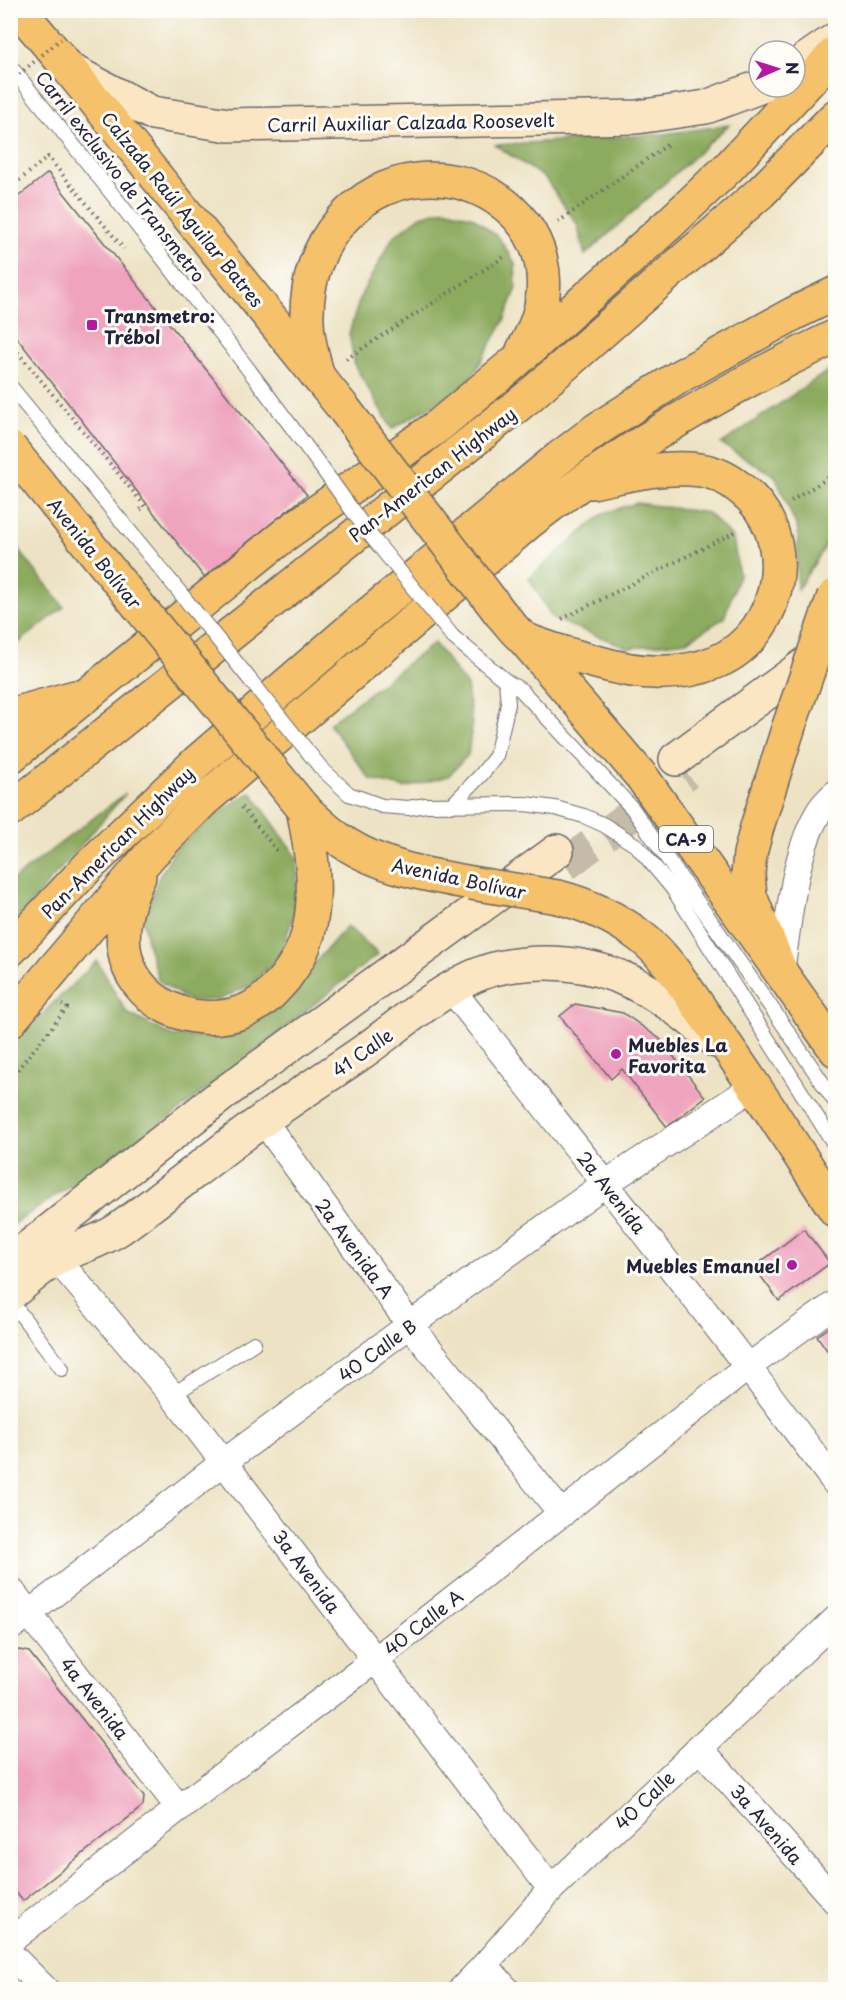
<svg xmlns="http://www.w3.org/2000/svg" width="846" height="2000" font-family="'Playpen Sans',sans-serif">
<rect width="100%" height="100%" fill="#fdfcf7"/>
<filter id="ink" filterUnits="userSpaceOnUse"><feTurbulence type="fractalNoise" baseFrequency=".0167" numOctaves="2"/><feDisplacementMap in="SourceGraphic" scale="12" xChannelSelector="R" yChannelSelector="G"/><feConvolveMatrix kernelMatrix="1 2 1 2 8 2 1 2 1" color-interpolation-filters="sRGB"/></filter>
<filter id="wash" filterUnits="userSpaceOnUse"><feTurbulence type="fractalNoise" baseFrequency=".008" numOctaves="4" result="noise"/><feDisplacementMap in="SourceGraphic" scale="24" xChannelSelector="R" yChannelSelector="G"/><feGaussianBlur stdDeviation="1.35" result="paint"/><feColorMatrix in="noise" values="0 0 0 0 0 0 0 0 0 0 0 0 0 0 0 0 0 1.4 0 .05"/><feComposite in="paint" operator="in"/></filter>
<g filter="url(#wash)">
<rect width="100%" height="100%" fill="#ede3c4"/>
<!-- forest -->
<g fill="#8cab5e" stroke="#57664c" stroke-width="1.5">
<path d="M729,125l-144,130 -8,-31 -32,-46 -50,-33 168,-11z"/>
<path d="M445,209l28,8 26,21 16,25 1,27 -12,31 -36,63 -76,45 -37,-63 -6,-33 12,-38 32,-58 28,-21z"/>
<path d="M835,366v152l-11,31 -27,41 1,-60 -23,-54 -54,-32z"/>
<path d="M637,503l71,10 25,25 6,37 -15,43 -37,23 -58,7 -76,-29 -24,-41 75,-65z"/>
<path d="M11,540l53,67 -53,42h-1z"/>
<path d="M434,643l33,43 5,39 -4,30 -20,21 -43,12 -35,-9 -41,-55z"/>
<path d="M251,792l46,65v49l-17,50 -31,30 -31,14 -29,1 -31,-21 -11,-38 -4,-25 17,-42 14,-24 42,-37z"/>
<path d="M126,793l-115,133v-45z"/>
<path d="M347,926l31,28 -199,157 -168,115v-182l86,-83 30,52 45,23 60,1 46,-32z"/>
</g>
<g id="blocks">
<!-- building -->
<g fill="#efa3bd">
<path d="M48,173l259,322 -103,82 -194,-248v-126z"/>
<path d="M575,1004l48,9 37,26 45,58 -38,30 -45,-58 -11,10 -51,-63z"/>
<path d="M804,1229l26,34 -51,38 -25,-34z"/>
<path d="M836,1323v40l-19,-27z"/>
<path d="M19,1650l10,2 115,145 -1,9 -120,95 -13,-16v-228z"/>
</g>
</g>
</g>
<g filter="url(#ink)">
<use href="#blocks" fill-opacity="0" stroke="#69666b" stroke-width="1.5"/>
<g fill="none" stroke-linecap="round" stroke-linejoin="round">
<!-- secondary-tunnel -->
<path stroke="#c4bca9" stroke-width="33" stroke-dasharray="33 16" stroke-linecap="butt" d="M565,865l122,-92"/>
<!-- lane casing -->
<g stroke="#69666b" stroke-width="16">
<g id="lane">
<path d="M10,66c110,137 219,274 322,416"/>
<path d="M10,386l159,193"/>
<path d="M453,637l53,44 15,9 111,118 150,215 54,80"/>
<path d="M321,768l28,26 33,12 26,2 18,-3 99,-1 30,4 29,8 20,9 33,21 36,43 163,258"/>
<path d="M451,806l30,-31 15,-19 12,-52 -2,-23"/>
<path d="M10,1300l52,69"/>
<path d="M172,1395l82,-52"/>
</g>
</g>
<!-- street casing -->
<g stroke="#69666b" stroke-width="28">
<g id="street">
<path d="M781,972c8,-50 12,-119 39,-162 4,-6 10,-12 16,-17"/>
<path d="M451,989c130,163 260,327 385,495"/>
<path d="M263,1120l147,205 152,189"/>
<path d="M56,1258l116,137 379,494"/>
<path d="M10,1589l169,219"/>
<path d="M10,1628l214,-166 186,-137 196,-142 149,-97"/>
<path d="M699,1747l137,155"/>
<path d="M10,1941l169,-133 196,-148 373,-293 88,-64"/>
<path d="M10,1954l36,36"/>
<path d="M485,1965l22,25"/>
<path d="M461,1990l24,-25 66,-76 285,-270"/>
</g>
</g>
<!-- secondary casing -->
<g stroke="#69666b" stroke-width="36">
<g id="secondary">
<path d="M795,67l41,-28"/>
<path d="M70,70l82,43 77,12 408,-8 69,-10 53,-20"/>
<path d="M676,759l160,-117"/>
<path d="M10,1262l214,-169 333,-242"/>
<path d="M10,1294c16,-12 31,-27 47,-36 20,-11 43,-16 62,-29 49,-35 95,-74 144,-109 33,-24 68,-46 101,-69 39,-28 92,-76 139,-84 89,-16 149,17 213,74"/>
</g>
</g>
<!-- primary casing -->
<g stroke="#69666b" stroke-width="36">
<g id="primary">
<path d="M523,638l119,139 194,273"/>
<path d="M303,808c14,13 27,26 43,36 38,24 82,31 125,39"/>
<path d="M558,897c30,8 57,20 82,39 28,21 46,53 66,81 46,63 87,128 130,194"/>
</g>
</g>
<!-- highway casing -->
<g stroke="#69666b" stroke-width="36">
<g id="highway">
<path d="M19,10l51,60 275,340"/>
<path d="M318,377c-5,-20 -12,-41 -11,-63 0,-33 11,-67 33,-92 89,-103 263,-5 183,128"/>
<path d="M501,614c7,7 13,17 21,23 11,8 62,22 78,26 37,11 80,14 116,-1 68,-28 84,-128 25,-173 -12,-10 -26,-17 -41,-19 -36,-5 -73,5 -108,12"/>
<path d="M10,715l65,-18"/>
<path d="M10,757l277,-224 151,-107 76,-63 155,-139 59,-56 108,-116"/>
<path d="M10,810l517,-412 234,-206 75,-76"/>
<path d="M139,877c-10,21 -18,47 -15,71 7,55 69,82 118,64 18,-6 31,-20 43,-34 10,-13 19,-28 23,-44 11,-42 3,-85 -5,-126"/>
<path d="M10,950l77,-82 110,-106 167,-144 195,-160 37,-28 86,-55 111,-61 43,-21"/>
<path d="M781,972l-31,-76 -2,-22 2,-20 7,-27 31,-98"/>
<path d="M10,1021l140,-166 53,-54 326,-279c95,-74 198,-134 307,-186"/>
</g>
</g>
<!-- path -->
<g stroke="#69666b" stroke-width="4" stroke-dasharray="1.5 4.5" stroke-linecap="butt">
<path d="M10,188l38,-31 76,92"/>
<path d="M558,222l109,-77"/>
<path d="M10,343l135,163 -5,4"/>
<path d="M346,359l158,-102"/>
<path d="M791,501l45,-28"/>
<path d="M562,619l175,-88"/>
<path d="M242,807l35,44"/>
<path d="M10,1079l57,-71 -5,-3"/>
</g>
<!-- lane -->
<use href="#lane" stroke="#fff" stroke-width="14"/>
<!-- street -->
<use href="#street" stroke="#fff" stroke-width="26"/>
<!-- secondary -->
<use href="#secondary" stroke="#fbe6c4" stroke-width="33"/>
<!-- primary -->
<use href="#primary" stroke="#f5c16b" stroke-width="33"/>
<!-- highway -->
<use href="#highway" stroke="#f5c16b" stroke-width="33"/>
<!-- lane-bridge casing -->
<g stroke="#69666b" stroke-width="16" stroke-linecap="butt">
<g id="lane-bridge">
<path d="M332,482l35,49 86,106"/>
<path d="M169,579l152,189"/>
</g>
</g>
<!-- primary-bridge casing -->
<g stroke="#69666b" stroke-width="36" stroke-linecap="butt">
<path id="primary-bridge" d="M471,883l87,14"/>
</g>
<!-- highway-bridge casing -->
<g stroke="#69666b" stroke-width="36" stroke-linecap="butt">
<g id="highway-bridge">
<path d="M345,410l156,204"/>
<path d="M10,448l293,360"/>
<path d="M788,729l46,-133"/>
</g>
</g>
<!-- path-bridge -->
<path stroke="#69666b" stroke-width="4" stroke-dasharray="1.5 4.5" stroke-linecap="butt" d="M10,82l51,-43"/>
<!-- lane-bridge -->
<use href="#lane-bridge" stroke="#fff" stroke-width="14"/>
<!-- primary-bridge -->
<use href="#primary-bridge" stroke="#f5c16b" stroke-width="33"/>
<!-- highway-bridge -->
<use href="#highway-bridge" stroke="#f5c16b" stroke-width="33"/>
</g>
</g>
<!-- markers -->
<g fill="#b5179e" stroke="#fdfcf7" stroke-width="2">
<rect x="86" y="319" width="12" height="12" rx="3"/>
<circle cx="616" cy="1054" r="6"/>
<circle cx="792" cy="1265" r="6"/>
</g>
<g text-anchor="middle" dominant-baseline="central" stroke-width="6" stroke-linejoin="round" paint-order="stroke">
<!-- shield labels -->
<rect fill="#fdfcf7" stroke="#646373" stroke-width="1.5" x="659" y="826" width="54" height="26" rx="4.5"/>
<g font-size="16" font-weight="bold" fill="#22223b">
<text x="686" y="839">CA-9</text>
</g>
<!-- street labels -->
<g font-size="18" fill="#22223b" stroke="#fdfcf7">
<text transform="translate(411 122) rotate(-1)">Carril Auxiliar Calzada Roosevelt</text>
<text transform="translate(121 176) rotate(52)">Carril exclusivo de Transmetro</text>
<text transform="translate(183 209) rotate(51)">Calzada Raúl Aguilar Batres</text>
<text transform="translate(432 474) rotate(-38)">Pan-American Highway</text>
<text transform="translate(95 553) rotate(51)">Avenida Bolívar</text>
<text transform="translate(117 842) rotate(-45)">Pan-American Highway</text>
<text transform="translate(459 878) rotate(12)">Avenida Bolívar</text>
<text transform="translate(362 1052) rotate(-35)">41 Calle</text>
<text transform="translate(612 1192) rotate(52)">2a Avenida</text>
<text transform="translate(355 1248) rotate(54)">2a Avenida A</text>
<text transform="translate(377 1350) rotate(-36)">40 Calle B</text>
<text transform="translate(307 1571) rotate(53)">3a Avenida</text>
<text transform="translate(423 1622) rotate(-38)">40 Calle A</text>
<text transform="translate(95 1698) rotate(52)">4a Avenida</text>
<text transform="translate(644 1800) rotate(-44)">40 Calle</text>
<text transform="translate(767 1824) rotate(49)">3a Avenida</text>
</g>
<!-- poi labels -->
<g font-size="18" font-weight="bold" fill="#22223b" stroke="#fdfcf7" text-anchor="start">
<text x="104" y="315">Transmetro:<tspan x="104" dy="21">Trébol</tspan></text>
<text x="628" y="1044">Muebles La<tspan x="628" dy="21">Favorita</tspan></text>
<text x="780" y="1265" text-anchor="end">Muebles Emanuel</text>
</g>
</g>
<!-- margin -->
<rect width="846" height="2000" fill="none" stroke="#fdfcf7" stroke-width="36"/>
<!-- north arrow -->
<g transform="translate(777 69) rotate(87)"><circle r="28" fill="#fdfcf7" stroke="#a5a5ac" stroke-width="1.5"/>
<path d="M0-4.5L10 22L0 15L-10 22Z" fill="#b5179e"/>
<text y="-9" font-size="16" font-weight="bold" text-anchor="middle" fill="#22223b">N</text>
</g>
</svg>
